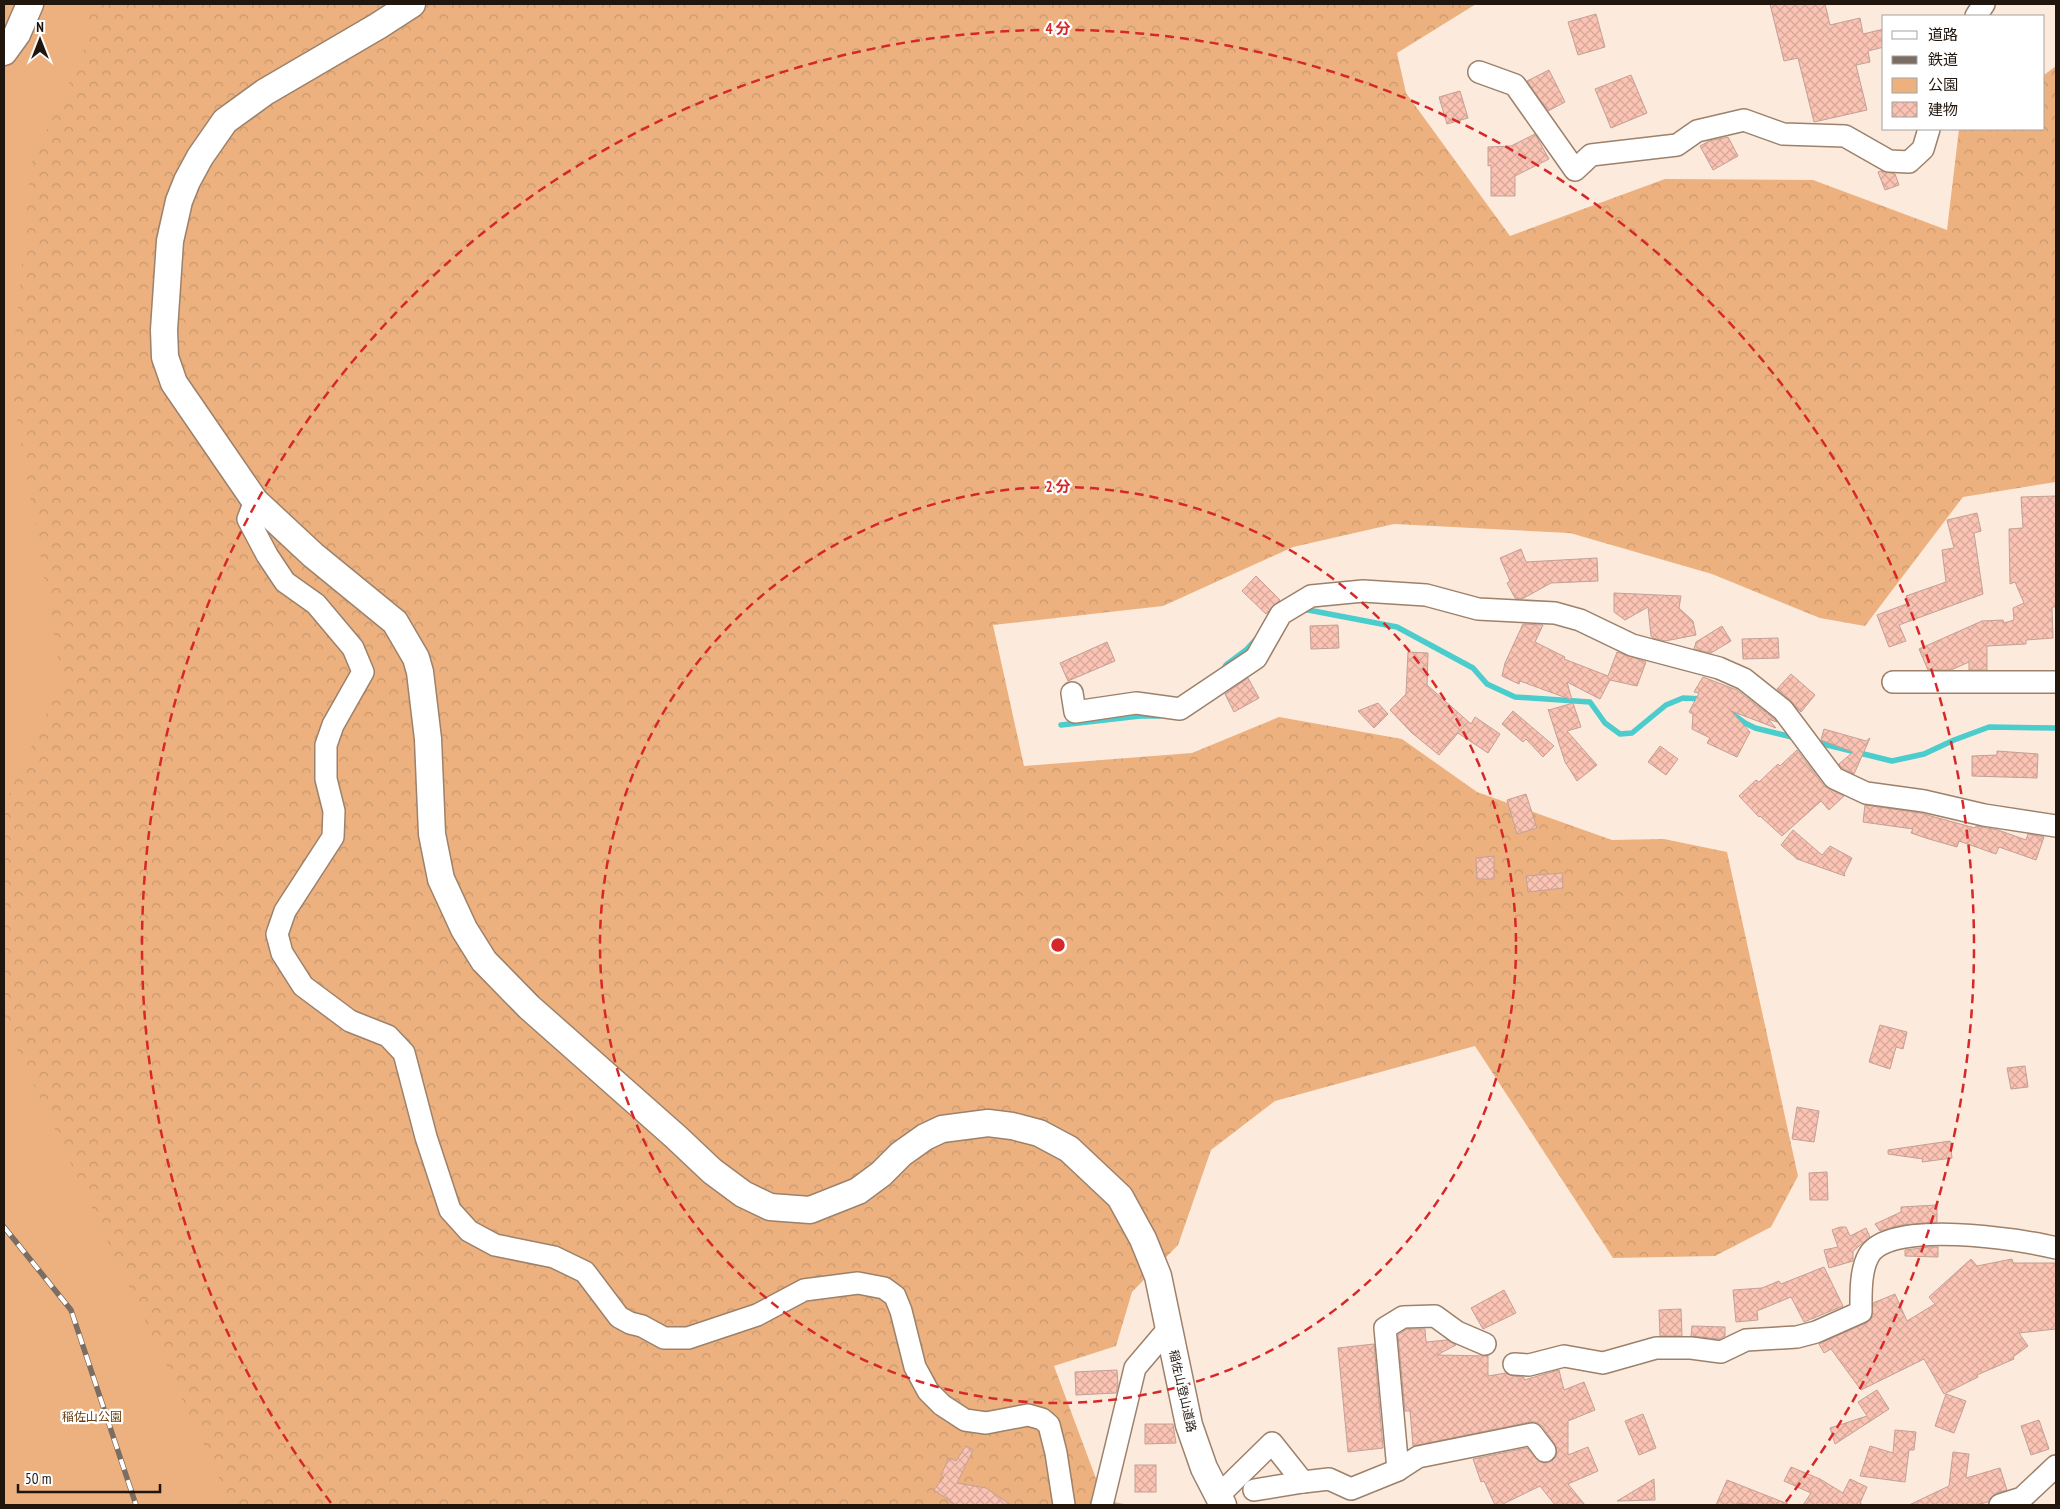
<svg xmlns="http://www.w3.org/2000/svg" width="2060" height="1509" font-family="'PT Sans Narrow','Noto Sans JP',sans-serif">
<defs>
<pattern id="forest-crowns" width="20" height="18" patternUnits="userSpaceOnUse" patternTransform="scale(1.25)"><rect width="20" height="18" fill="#ecb17f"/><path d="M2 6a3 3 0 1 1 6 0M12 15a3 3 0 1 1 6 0" fill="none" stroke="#ca986d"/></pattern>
<pattern id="building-cross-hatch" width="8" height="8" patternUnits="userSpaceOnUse" patternTransform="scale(1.25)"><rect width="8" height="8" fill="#fac3b3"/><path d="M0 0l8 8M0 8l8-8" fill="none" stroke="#d6a799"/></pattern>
</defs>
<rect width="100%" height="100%" fill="#fceadc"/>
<!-- forest -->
<path fill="url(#forest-crowns)" d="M4,4h1472l-79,49 9,40 104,143 155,-57 148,1 134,50 12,-101h85v-54l12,-9v416l-93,15 -98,129 -45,-8 -108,-44 -142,-41 -176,-9 -101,23 -130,59 -170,19 31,141 168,-13 87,-36 123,22 75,53 135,48 52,-1 63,13 71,324 -27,51 -56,29 -102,2 -138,-212 -200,55 -64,49 -33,95 -46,47 -16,54 -62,20 50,134 25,5h-1125z"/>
<!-- park -->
<g fill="#ecb17f">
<path d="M4,4h82l6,30 -61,130 -20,220 51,297 -58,124z"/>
<path d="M4,1022l29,61 199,422h-228z"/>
</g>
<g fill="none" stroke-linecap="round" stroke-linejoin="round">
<!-- stream -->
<g stroke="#4bcdce" stroke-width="5.5">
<path d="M1303,609l94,18 76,41 14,16 28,13 75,5 15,21 15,11 12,-1 34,-28 17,-7 20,1"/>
<path d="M1223,671l3,-6 20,-15 11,-12"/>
<path d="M1731,713l14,10 10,5 41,10"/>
<path d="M1061,725l79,-9h19"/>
<path d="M1815,742l77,19 32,-7 30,-14 35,-13 67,1"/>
</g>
</g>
<!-- building -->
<g fill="url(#building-cross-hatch)" stroke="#c4a095">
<path d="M1770,4h55l5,21 30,-7 3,16 21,-5v18l-16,4 2,11 -14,3 11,45 -53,12 -16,-64 -14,3z"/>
<path d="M1596,14l9,33 -27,8 -10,-33z"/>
<path d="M1549,70l16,32 -17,9 -21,-30z"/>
<path d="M1631,75l16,38 -36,15 -16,-39z"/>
<path d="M1460,91l8,27 -21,6 -8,-27z"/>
<path d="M1535,134l14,25 -34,17v20h-24v-31l-3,1v-19l23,-1z"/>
<path d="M1728,137l10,19 -25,14 -13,-24 9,-5z"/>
<path d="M1881,171l14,3 4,11 -14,5 -7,-18z"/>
<path d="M2056,496v111h-4l1,31 -27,2v4l-39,2v24h-18v-8l-18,8h-23l-9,-21 63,-28 21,-1 1,3 10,-3 -1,-12 11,-5 -9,-21 -5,2 -1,-55 14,-1 -2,-31z"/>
<path d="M1977,513l4,18 -7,2 9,61 -84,31 7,16 -17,6 -12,-32 32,-12 -3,-7 40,-14 -4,-32 12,-2 -7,-28z"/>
<path d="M1521,549l5,13 71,-4 1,23 -47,2 -29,16 -7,-1 -8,-15 3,-2 -10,-23z"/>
<path d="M1256,576l24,24 -14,14 -24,-23z"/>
<path d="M1614,593l67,3 -2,12 14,13 3,14 -31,6 -12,-3 -2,-2 -3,-29 -23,13 -11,-8z"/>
<path d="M1523,624l20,1 -8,17 30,15 -1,2 44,17 9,-24 29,10 -9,24 -27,-6 -10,19 -33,-17 5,18 -52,-19 -1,3 -17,-8 3,-13z"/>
<path d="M1338,625l1,23 -28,1 -1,-23z"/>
<path d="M1722,626l9,15 -20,12 -17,-4 2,-7z"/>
<path d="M1778,638l1,20 -36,1 -1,-20z"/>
<path d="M1107,642l8,19 -47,20 -8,-18z"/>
<path d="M1408,652l20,1 -1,32 44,39 4,-7 25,17 -12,19 -30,-20 -19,22 -27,-22 -22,-23 16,-16z"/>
<path d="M1791,674l24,21 -14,17 -24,-23z"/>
<path d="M1703,677l34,13 37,29 3,3 -9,-3 8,9 -45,-17 19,21 -13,25 -30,-14 3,-5 -18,-9 1,-15 -4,-2 10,-19 -5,-1z"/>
<path d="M1248,678l11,20 -25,14 -9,-18z"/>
<path d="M1378,703l10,11 -14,14 -16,-17z"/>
<path d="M1573,703l8,24 -14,4 30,34 -20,16 -12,-19 -17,-53 1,1z"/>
<path d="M1513,711l41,35 -11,11 -17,-18 -3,3 -21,-18z"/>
<path d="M1824,729l42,12 4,-3 -16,36 -12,-6 -3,-4 14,-12 -32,-12z"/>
<path d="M1660,746l18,13 -12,16 -18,-13z"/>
<path d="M1797,750l27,36 20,10 -15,14 -8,-9 -39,35 -22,-20 -1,1 -20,-21 17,-16 3,2 19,-18 2,2z"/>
<path d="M1997,751l41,3 -1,24 -65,-2v-20l25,-1z"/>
<path d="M1526,794l11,34 -20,6 -10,-34z"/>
<path d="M1865,805l55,8 55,15 1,-2 22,4 28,10 2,-6 16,3 -8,23 -37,-13 -3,7 -37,-13 -2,6 -28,-8 -18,-6 2,-4 -50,-7z"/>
<path d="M1793,830l29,25 8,-9 22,12 -8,16 1,2 -48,-17 -16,-14z"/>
<path d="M1494,856v23h-17l-1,-21z"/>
<path d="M1562,873l1,15 -35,4 -2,-16z"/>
<path d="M1880,1025l27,7 -4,17 -7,-2 -6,22 -21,-7z"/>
<path d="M2025,1066l3,21 -17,2 -4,-21z"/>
<path d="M1797,1107l22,4 -5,31 -22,-3z"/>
<path d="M1950,1141l2,17 -30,4 1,-3 -35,-5v-4z"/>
<path d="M1827,1172l1,28h-18l-1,-27z"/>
<path d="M1937,1205v17l-36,3 -21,6 -5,-7 26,-12v-5z"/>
<path d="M1840,1227h6l4,9 16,-8 4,9 -17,14v10l-24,7 -5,-18 14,-3 -6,-17z"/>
<path d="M1929,1247h9v10l-33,-1v-6z"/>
<path d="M1971,1259l6,7 35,-7 1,4h43v66l-37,4 9,13 -15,11 1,2 -37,16 1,2 -34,17 -20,-35 -63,31 -30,-41 -7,4 -5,-9 47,-21 5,-4 2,-16 22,-9 12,27 28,-17 -6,-7z"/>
<path d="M1824,1267l19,39 -39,16 -13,-25 -34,14 1,9 -22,2 -3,-32 29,-2 17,-7 2,3z"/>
<path d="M1504,1290l12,23 -33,16 -12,-21z"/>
<path d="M1681,1309l1,27h-22l-1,-26z"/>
<path d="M1692,1326l33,1v9l-6,3 -28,-3z"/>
<path d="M1407,1329h18l1,13 21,-2 9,5 -19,10 51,1v20l18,-3 7,3 11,1v3l35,-10 5,20 20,-8 11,28 -27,11v34l20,-8 10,24 -30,13 17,21h-30l-15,-19 -39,19h-6l-11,-24 -3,1 -8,-23 54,-11 13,14 6,1 6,-2 5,-6 -2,-11 -13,-18 -6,-4h-6l-117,24 -3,-35h-5l-7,-76z"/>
<path d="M1374,1344l9,104 -35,4 -10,-104z"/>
<path d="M1117,1370l1,15 -2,8 -40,2 -1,-23z"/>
<path d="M1877,1390l12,19 -54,35 -5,-16 37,-12 -9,-14z"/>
<path d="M1946,1394l20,7 -12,32 -19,-7z"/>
<path d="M1643,1414l13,34 -17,7 -14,-34z"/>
<path d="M2039,1420l10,29 -18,6 -10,-29z"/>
<path d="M1145,1424h28l3,19 -31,1z"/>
<path d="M1895,1430l21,2 -2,18h-5l-4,32 -45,-6 10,-30 23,7z"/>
<path d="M966,1446l7,4 -16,33 29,5 25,17h-55l-22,-15 10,-13 -3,-2 8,-17 7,3z"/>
<path d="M1953,1452l16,2 -3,24 34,-10 7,22 -11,3 -8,9 -12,3h-67l40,-19z"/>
<rect x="1135" y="1465" width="21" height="27"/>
<path d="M1791,1467l29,12 23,14 7,-14 17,8 -7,16 3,2h-60l8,-12 -27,-12z"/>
<path d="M1654,1479l1,21 -38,1z"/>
<path d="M1727,1480l61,24v1h-32l-19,-2 -1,2h-20z"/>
</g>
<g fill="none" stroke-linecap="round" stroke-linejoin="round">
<!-- minor casing -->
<g stroke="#9c816b" stroke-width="24">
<g id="minor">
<path d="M1976,16l8,-12"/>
<path d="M1479,72l36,13 60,85 16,-15 86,-10 20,-14 47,-11 39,14 62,2 44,25 20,1 14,-13 6,-20"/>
<path d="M255,501l-7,18 19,36 18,27 31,22 37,44 10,24 -30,53 -7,20v34l8,32 -1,26 -48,74 -8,23 5,19 21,33 47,35 38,15 16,17 22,84 24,73 19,21 26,14 59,12 31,15 34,45 11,6 12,3 22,12h24l69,-23 47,-25 54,-7 26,5 11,8 6,15 14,56 13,24 14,14 23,15 21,3 42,-8 14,4 7,6 7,28 8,52"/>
<path d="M1893,682h163"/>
<path d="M1072,693l3,19 61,-9 44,6 76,-51 25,-44 30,-18 52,-5 63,4 52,14 77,4 25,7 52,25 87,23 25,11 39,31 51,68 32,15 58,8 60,14 72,11"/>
<path d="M1514,1364l15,1 35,-9 39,7 53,-15h35l30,4 25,-12 51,-3 19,-5 45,-20c0,-17 -1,-42 8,-57 21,-36 152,-16 187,-7"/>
<path d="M1398,1470l-13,-142 18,-11 32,-1 22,16 28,12"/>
<path d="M1254,1490l49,-8"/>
<path d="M1218,1496l54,-53 31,39 26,-3 22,10 47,-19 20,-13 114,-23 13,17"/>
<path d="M1102,1505l33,-137 34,-40"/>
<path d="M2000,1505l22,-7 34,-32"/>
</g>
</g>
<!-- tertiary casing -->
<g stroke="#9c816b" stroke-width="29">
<g id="tertiary">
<path d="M412,4l-34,22 -113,66 -40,29 -25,36 -13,24 -8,20 -9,40 -6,89 1,27 9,26 81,118 58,54 82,67 21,36 4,14 8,67 4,95 9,45 23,50 20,32 45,46 147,130 36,34 31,23 27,13 40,3 48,-19 23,-17 20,-20 24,-17 17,-8 46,-6 24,3 27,7 30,16 51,48 23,42 15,37 31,149 15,43 19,37"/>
<path d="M4,52l13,-18 13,-30"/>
</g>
</g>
<!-- minor -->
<use href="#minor" stroke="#fff" stroke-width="21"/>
<!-- tertiary -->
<use href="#tertiary" stroke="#fff" stroke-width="26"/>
<!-- rail casing -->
<g stroke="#7b6d62" stroke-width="5.5">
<path id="rail" d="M4,1227l67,83 65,195"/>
</g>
<!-- rail -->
<use href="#rail" stroke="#fff" stroke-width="4" stroke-dasharray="11" stroke-linecap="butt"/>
</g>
<!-- distance rings -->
<g fill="none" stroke="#d62828" stroke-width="2.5" stroke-dasharray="9 6">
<circle cx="1058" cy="945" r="458"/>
<path d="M331 1503A916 916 0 1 1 1785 1503"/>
</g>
<g text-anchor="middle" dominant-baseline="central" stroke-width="4.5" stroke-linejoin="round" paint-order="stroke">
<!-- street labels -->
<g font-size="12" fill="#21160e" stroke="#fff">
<text transform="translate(1183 1391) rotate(77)">稲佐山登山道路</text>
</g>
<!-- park labels -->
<g font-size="12" fill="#693d0e" stroke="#fff">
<text x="92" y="1416">稲佐山公園</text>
</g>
</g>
<circle cx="1058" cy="945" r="8" fill="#d62828" stroke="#fff" stroke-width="2.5"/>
<g font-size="15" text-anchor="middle" font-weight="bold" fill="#d62828" stroke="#fff" stroke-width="4.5" stroke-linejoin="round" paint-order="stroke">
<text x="1058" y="34">4 分</text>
<text x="1058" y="492">2 分</text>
</g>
<!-- border -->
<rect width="2060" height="1509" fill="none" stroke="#21160e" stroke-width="10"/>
<!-- legend -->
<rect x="1882" y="15" width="162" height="115" fill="#ffffff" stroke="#a6a29f"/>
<rect x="1892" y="31" width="25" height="8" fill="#ffffff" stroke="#a6a29f"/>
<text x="1928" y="40" font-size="15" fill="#21160e">道路</text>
<rect x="1892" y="56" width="25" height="8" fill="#7b6d62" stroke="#a6a29f"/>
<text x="1928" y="65" font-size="15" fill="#21160e">鉄道</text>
<rect x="1892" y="78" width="25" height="15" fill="#ecb17f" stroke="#a6a29f"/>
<text x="1928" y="90" font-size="15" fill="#21160e">公園</text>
<rect x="1892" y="102" width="25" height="15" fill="url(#building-cross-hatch)" stroke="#a6a29f"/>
<text x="1928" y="115" font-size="15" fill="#21160e">建物</text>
<!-- north arrow -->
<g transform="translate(40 40)" stroke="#ffffff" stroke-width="4" paint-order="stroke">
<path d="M0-4L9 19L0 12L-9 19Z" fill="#21160e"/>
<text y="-8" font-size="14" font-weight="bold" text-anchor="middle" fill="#21160e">N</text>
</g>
<!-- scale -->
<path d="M18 1484v8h142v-8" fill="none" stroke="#21160e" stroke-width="2.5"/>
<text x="25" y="1484" font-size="15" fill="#21160e" stroke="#ffffff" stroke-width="4" paint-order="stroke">50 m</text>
</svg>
